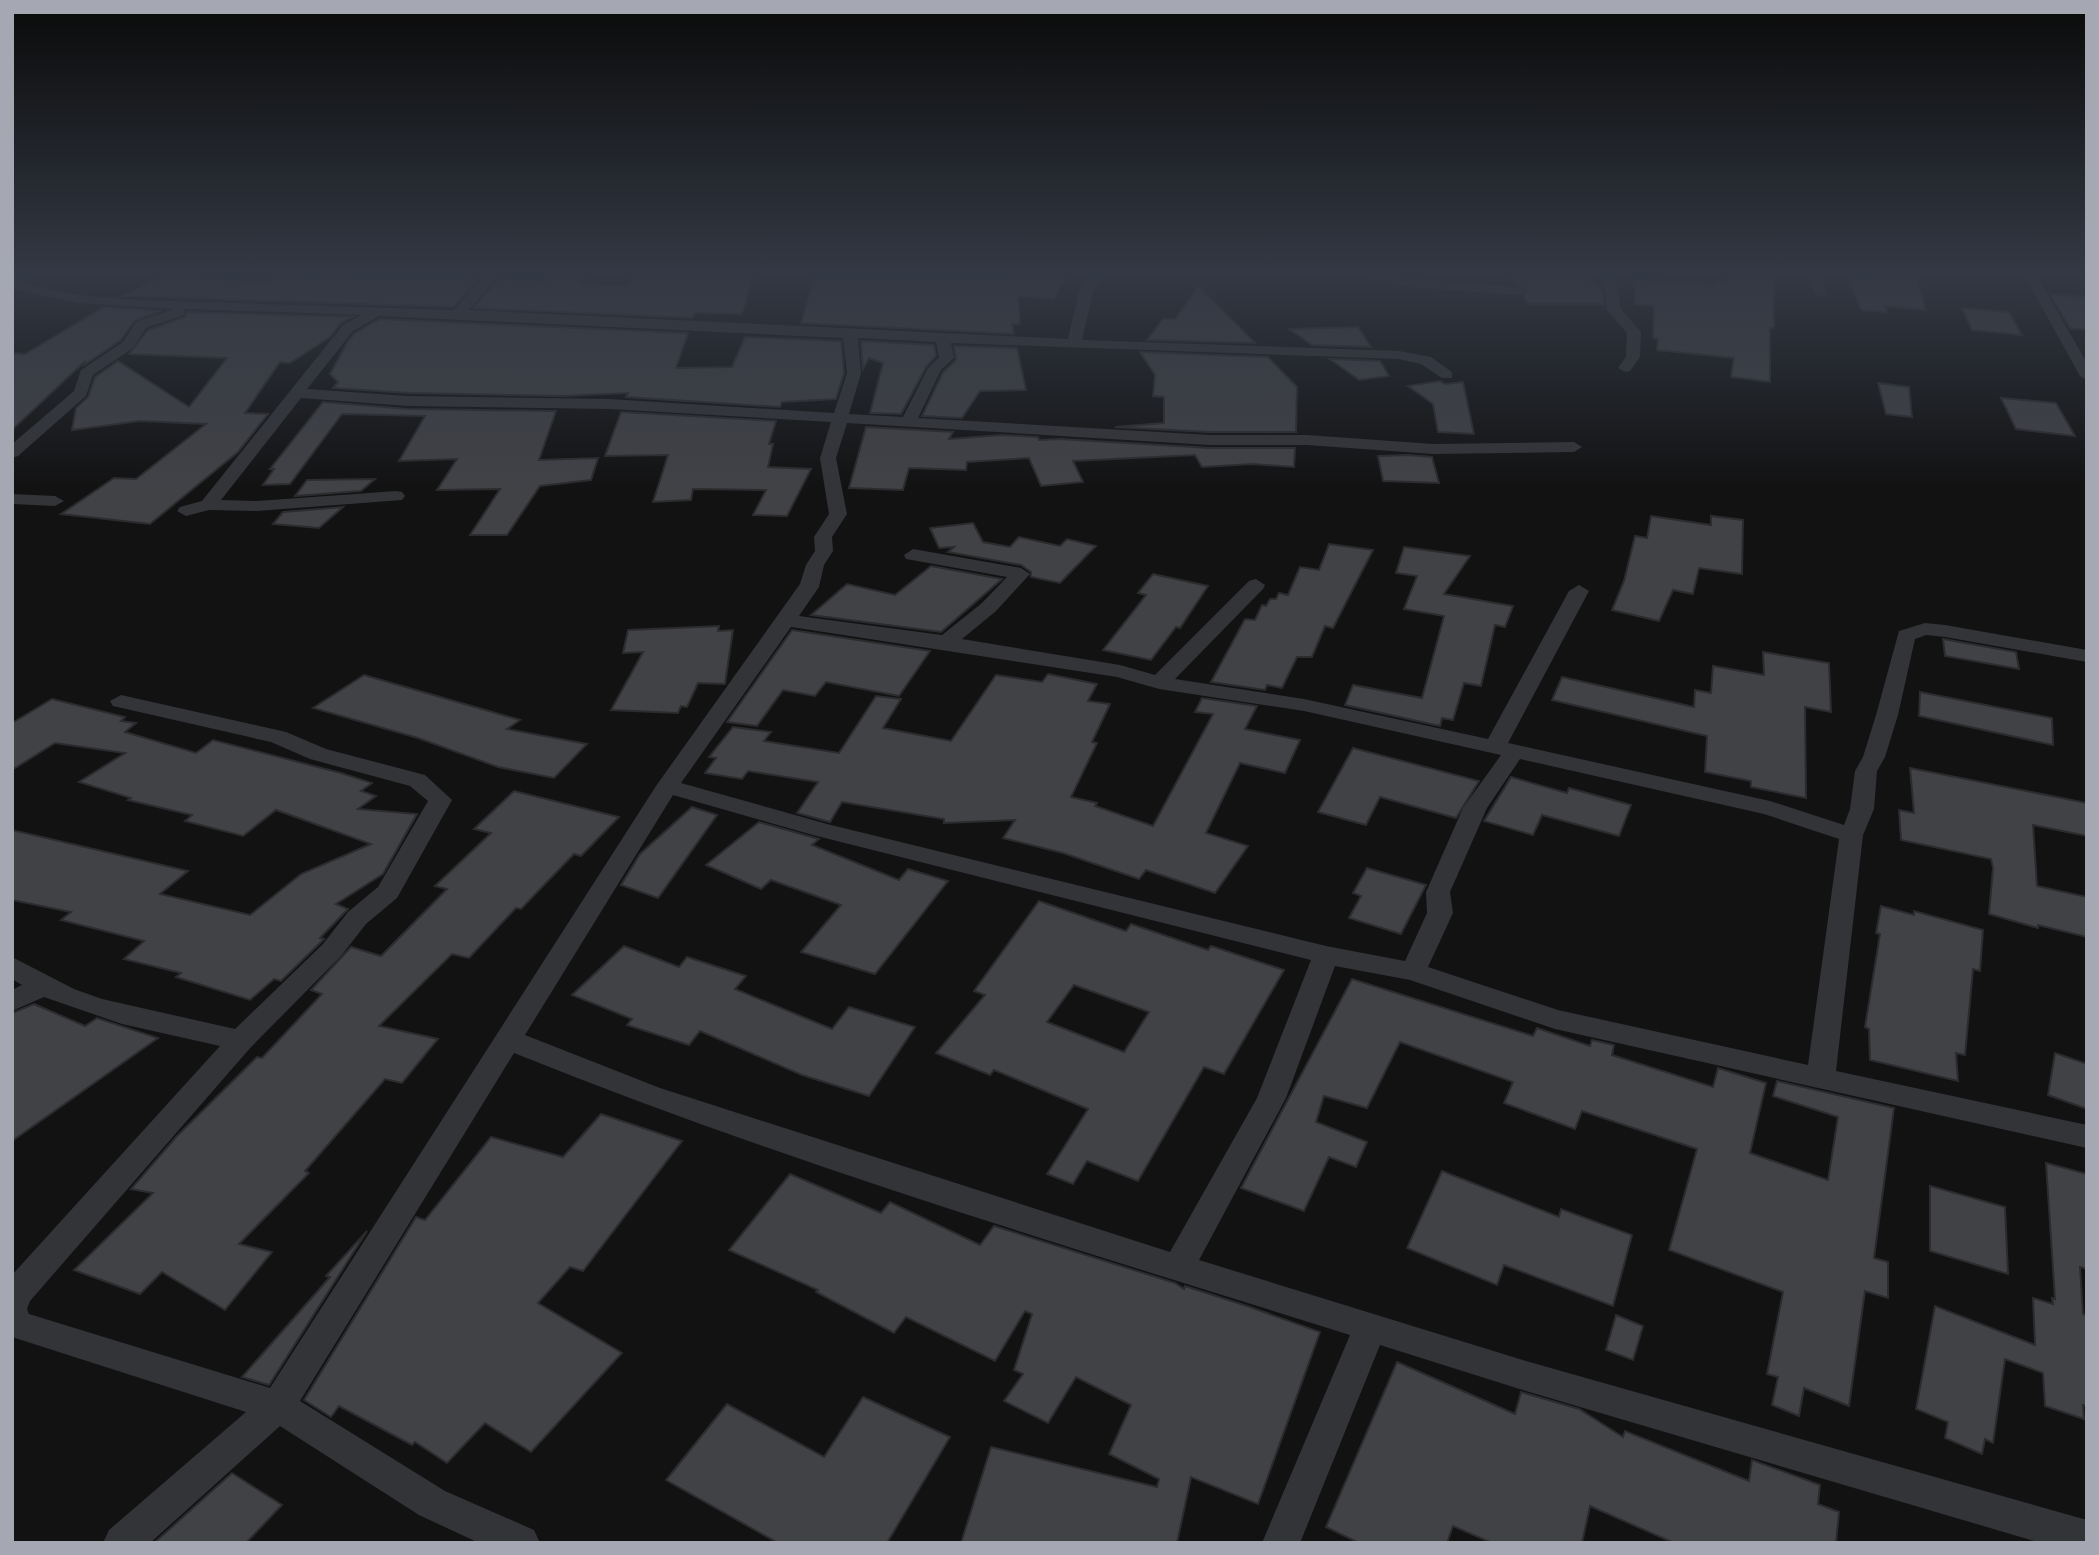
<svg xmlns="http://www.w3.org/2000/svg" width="2099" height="1555" font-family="Inter,sans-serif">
<rect width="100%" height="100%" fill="#121213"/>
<!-- building -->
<g fill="#414246" stroke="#2c2c2f" stroke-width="2" fill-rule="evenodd">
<path d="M360,271h113l-9,8h14l-25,28 -330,-11 37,-19 110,4 6,-5 80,-1z"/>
<path d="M553,271h34l-7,13 48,2 7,-15h119l-12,43 -47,-1 -2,5 -219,-10 24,-29 50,1z"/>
<path d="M816,271h199l52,3 -13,25 -36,-3 2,28h-8l2,10 -213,-11z"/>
<path d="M1725,271l48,5 1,52h-4v54l-39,-5 3,-19 -77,-8 1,-11 -5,-1 1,-32 -19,-2v-22l4,-3 76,6 1,-4 10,1z"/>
<path d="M1846,271l71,6 9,33 -42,-4 3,6 -26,-2z"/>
<path d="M1581,276l8,2 13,13 2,13h-76l-5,-9 4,-5 -12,-6 -5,-7z"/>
<path d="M1199,286l56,57 -108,-3 16,-21h12z"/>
<path d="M2050,294l37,3v33l-17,-2z"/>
<path d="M104,307l57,4 -27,10 -13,19 -37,25 1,-4 -73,69v-77l13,1z"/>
<path d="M1962,308l47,4 13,23 -50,-5z"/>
<path d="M187,312l165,5 -11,6 -11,14 -40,26 -10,-1 -35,51 23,1 -30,38 -88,72 -89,-10 53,-36 22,1 70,-55 -66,-3 -68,9 4,-22 12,-11 7,-20 23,-16 71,46 38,-49 -98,-4 19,-24 37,-13z"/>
<path d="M380,319l308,14 -12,35 56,-1 13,-30 96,4 3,32 -8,26 -54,3 -2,5 -154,-10 2,-4 -65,3 -155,-3 -75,-5 5,-6 -8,-8 18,-33 7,-8z"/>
<path d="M1358,327l13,20 -59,-2 -23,-16z"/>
<path d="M861,341l73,4 2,11 -10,11 -25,47 -31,-1 13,-50 -14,-5 -6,11z"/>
<path d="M954,346l63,2 9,42 -46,1 -18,27 -40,-2 21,-44 13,-12z"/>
<path d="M1140,352l128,5 29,30 -1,45h-86l-95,-5 49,-4v-26l-11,-1 2,-21z"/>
<path d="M1330,359l50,2 9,15 -30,4z"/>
<path d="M1440,381l5,3 18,-2 11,52 -36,-2 -5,-28 -25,-18z"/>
<path d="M1878,383l31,4 3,30 -26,-3z"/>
<path d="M2001,398l55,5 19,33 -59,-7z"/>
<path d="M323,402l85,7 148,2 -17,49 59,-2 -7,22 -51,6 -33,49h-37l30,-46 -63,1 20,-31 -58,2 26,-45 -83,-2 -52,70 -27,1 11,-16h-4z"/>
<path d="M621,412l155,9 -7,23h4l-5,23 43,2 -24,47 -34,-1 13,-25 -73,-1 -2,11 -38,2 15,-47 -63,1z"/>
<path d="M866,427l87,5 -4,7 53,-4 36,2 1,3 21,-1 150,9h85l-1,19 -42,-3 -50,3 -7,-12 -122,6 10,21 -42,4 -12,-28 -62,4 -1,8 -57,-2 -6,22 -54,-2z"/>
<path d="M1408,455l24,2 7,26 -56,-2 -5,-25z"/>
<path d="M375,479l-14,12 -66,5 12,-16z"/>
<path d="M343,507l-24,21 -46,-4 10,-12z"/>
<path d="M1651,516l60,9v-9l32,4 -1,54 -43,-6 -6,26 -20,-4 -14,31 -47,-11 12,-29 11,-45 12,2z"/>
<path d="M973,523l10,19 27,5 9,-10 41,9 7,-7 29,7 -36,37 -29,-6v-5l-10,-7 -73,-13 6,-5 -15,1 -9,-20z"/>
<path d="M1329,544l44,6 -40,78 -8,-2 -13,31h-15l-15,31 -15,-3 -2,5 -54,-8 34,-63 10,1 7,-15 4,1 4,-7h6l3,-6 9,2 12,-28 19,3z"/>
<path d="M1404,547l66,9 -26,38 69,12 -8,21 -10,-2 -14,61 -17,-3 -11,37 -11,-2 -2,8 -95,-21 8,-20 69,13 22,-82 -40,-7 13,-33 -21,-3z"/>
<path d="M931,566l71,13 -61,53 -130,-17 36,-31 48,11z"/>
<path d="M1153,574l55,12 -28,42 -4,-1 -25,33 -48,-10 43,-55 -8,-2z"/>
<path d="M719,626l-1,5 15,-1 -8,54 -27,-1 -11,24 -6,-1 -3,7 -67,-3 32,-58 -20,1 5,-23z"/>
<path d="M792,630l138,21 -31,45 -73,-14 -11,14 -32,-6 -26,36 -30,-4z"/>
<path d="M1943,639l73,13 3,17 -74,-13z"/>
<path d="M1763,652l66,11 2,49 -26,-5 1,91 -55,-11v-6l-46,-9 2,-36 -155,-36 10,-23 132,30 1,-17 16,3 2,-27 51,9z"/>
<path d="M1048,674l49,10 -9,17 22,3 -18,38 5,1 -26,54 26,6 -2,3 58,20 60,-112 -18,-2 7,-14 55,8 -12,23 55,11 -15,33 -45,-10 -34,70 42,13 -33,47 -69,-23 -7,9 -76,-26 -60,-15 12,-18 -71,3v-4l-102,-17 -12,20 -33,-9 21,-31 -70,-11 -6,8 -37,-6 11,-15 -7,-1 24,-30 38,5 -7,9 75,12 37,-57 25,3 -18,29 68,13 45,-66 46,7z"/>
<path d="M364,675l156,45 -13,9 80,15 -33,34 -56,-11 -80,-29 -105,-30z"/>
<path d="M1920,692l132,26 1,27 -134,-29z"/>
<path d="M52,699l73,18 -4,4 15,2 -11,9 71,21 17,-13 128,33 31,10 -11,8 15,5 -18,13 59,5 -34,60 -47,30 12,5 -28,29 4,1 -3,3 -40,39 -7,-2 -24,21 -74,-23 5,-4 -57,-14 20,-18 -83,-21 10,-8 -59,-12v-70l176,41 -28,23 90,21 51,-41 70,-30 -95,-34 -33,26 -58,-15 7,-6 -64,-15 3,-2 -52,-16 46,-29 -70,-10 -43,27v-47z"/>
<path d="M1353,748l126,33 -23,37 -76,-21 -14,28 -48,-13z"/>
<path d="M1910,768l177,35v33l-54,-11 4,61 50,11v40l-49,-12v3l-49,-14 4,-46 -2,-9 -90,-19 -2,-30 15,3z"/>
<path d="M1511,777l56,16 2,-5 62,17 -12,31 -77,-21 -9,20 -49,-14z"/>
<path d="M514,791l105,26 -38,39 -7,-2 -53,55 -5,-1 -47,50 -17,-4 -73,72 59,13 -36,44 -17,-4 -80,92 4,2 -70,71 33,8 -47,58 -63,-38 -22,22 -66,-24 79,-77 -22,-4 46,-53 80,-79 5,1 60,-64 -11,-4 40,-43 30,9 66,-67 -12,-3 56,-53 -17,-4z"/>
<path d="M692,807l25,8 -59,83 -37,-13 19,-31z"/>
<path d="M759,822l60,17 -7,6 87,35 9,-11 40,12 -73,93 -74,-22 40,-47 -70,-25 -10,9 -55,-24z"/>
<path d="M1367,868l59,17 -25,49 -52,-16 12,-22 -8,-3z"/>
<path d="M1039,901l87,30 5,-7 77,26 3,-4 73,24 -60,104 -20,-7 -66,114 -51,-20 -14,23 -26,-10 41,-65 -94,-39 -4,5 -54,-22 49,-58 -11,-4zM1074,985l75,27 -25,40 -77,-30z"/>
<path d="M1881,906l33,9v-4l69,19 -3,41 -7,-2 -8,86 -9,-2 2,28 -88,-21 -1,-31 -4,-2 15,-93 -4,-1z"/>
<path d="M624,946l55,21 8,-10 59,19 -11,13 97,40 17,-22 66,20 -46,69 -67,-21 -102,-44 -11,14 -62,-20 5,-6 -60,-24z"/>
<path d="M1352,979l181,57 4,-8 53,18 2,-6 22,5 -2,10 101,32 5,-19 48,15 -16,70 78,27 10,-63 -65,-21 4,-15 117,27 -20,150 14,4v36l-23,-7 -16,115 -45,-18 -5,28 -27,-11 6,-28 -11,-3 16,-82 -114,-42 28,-101 -115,-38 -7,18 -71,-26 9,-21 -113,-40 -33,66 -43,-12 -8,26 51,20 -11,25 -27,-10 -25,54 -63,-23z"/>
<path d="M34,1004l51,22 12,-8 61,20 -146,103v-128z"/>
<path d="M2055,1053l32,11v45l-39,-14z"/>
<path d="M601,1114l81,27 -99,130 -13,-4 -32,36 84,50 -91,99 -46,-29 -38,40 -32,-21 -3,3 -73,-39 -8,11 -27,-17 112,-183 9,3 66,-83 72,20z"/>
<path d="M2046,1163l41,11v95l-7,-2 3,47 4,1v91l-4,-1 1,14 -39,-13 -2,-33 -38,-14 -12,84 -8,-4 -3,15 -37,-16 3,-16 -32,-13 19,-103 100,39 -2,-47 20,6 -1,-6 3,1z"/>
<path d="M1442,1171l117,46 2,-8 71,26 -19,71 -109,-41 -7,20 -90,-37z"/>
<path d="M790,1174l91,39 9,-11 90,43 14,-19 181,57 9,6 1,-3 62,20 73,26 -62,172 -67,-27 -14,66h-216l30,-96 166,40 2,-8 -50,-25 22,-49 -55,-28 -28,46 -44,-22 19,-27 -9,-4 18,-56 -7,-3 -30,50 -89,-44 -12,16 -78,-41 2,-2 -89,-40z"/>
<path d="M1930,1186l75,21 3,67 -78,-23z"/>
<path d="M367,1231l-98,154 -27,-8 88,-100 -4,-1z"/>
<path d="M1616,1315l27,11 -10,34 -27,-10z"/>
<path d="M1397,1362l118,52 6,-22 58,17 44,28 2,-6 124,50 3,-21 68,25 -2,19 21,8 -3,31h-162l-84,-37 -8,37h-90l-39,-17 -6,17h-88l-33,-16z"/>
<path d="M863,1397l87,40 -63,106h-109l-112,-63 61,-76 97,53z"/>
<path d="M232,1473l50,32 -36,38h-92z"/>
</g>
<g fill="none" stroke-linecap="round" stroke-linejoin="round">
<!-- street -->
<g fill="#333438" fill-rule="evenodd">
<path d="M26,271h16l-21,12 57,12 61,5 315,10 35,-39h13l-33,39 599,29 11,-48 17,-20h12l-15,20 -11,49 317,11 32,6 21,15v6h-10l-21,-14 -22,-5 -448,-16 3,15 -13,12 -23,48 292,17h97l126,9 141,-2 8,5 -8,5 -141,2 -126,-9h-97l-363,-22 -11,35 11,56 -15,23 1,14 -9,14 -5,22 -20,29 143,19 40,-32 25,-26 -101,-18 -2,-4 9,-6 108,19 9,6 -34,37 -34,28 158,26 35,10 94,-94 7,-2 9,6 -2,4 -88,90 129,20 184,40 81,-148 10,-6 10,6 -81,152 262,58 74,24 6,-16 5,-38 8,-14 13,-42 23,-84 26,-8 20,2 142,25v12l-142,-25 -19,-2 -11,4 -17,76 -13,42 -8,14 -3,38 -11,26 -27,236 251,54v23l-532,-119 -145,-49 -75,-14 -49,132 -87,162 327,101 561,159v23h-46l-515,-152 -146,-46 -80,198h-38l88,-208c-280,-88 -563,-172 -836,-282l-214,348 145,90 89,39 6,13h-61l-60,-28 -139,-89 -130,117h-47l6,-13 137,-118 -234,-75v-62l208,-229 -98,-22 -78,-27 -32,14v-21l10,-5 -10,-6v-22l62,32 28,10 133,30 88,-85 25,-32 30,-25 50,-86 -18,-15 -100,-27 -39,-17 -158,-36 -3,-5 11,-6 165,37 40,17 99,26 27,25 -55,98 -31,26 -25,32 -90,91 -221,254 -3,8 2,5 241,74 386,-602 144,-202 6,-19 9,-14 -1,-14 15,-23 -9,-56 11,-36 -222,-13 -201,-3 -107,-8 -80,102 36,1 139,-10 6,1 3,4 -3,4 -145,11 -48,-1 -23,6 -9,-5 3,-4 22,-6 141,-176 19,-10 -178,-6v6l-38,13 -13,20 -40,27 -7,21 -68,60 -6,2v-14l62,-53 7,-21 42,-28 13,-20 38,-13 -96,-6 -66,-14v-12zM379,316l464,22 4,35 -13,40 -225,-14 -201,-3 -101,-7 46,-58zM858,338l78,4 3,15 -11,11 -25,49 -54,-3 12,-41zM791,627l326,50 42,12 145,22 197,44 -38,53 -37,84 1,21 -22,48 -79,-15 -499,-122 -146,-41zM1520,759l244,55 75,25 -31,226 -250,-55 -130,-43 25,-54 -3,-21 37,-84zM673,795l140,40 498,125 -54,138 -87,154 -510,-164 -135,-53z"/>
<path d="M1341,271h23l36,7 118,9 7,4 -7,4 -118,-9z"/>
<path d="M1602,271h12l7,38 20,23 -1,25 -10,14 -5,1 -7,-4 8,-11 1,-24 -20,-23z"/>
<path d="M1809,271h12l5,26 -12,-3z"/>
<path d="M2022,271h12l53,92v17l-7,-4z"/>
<path d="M12,494l43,2 9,5 -9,5 -43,-2z"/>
</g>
</g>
<!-- sky -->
<linearGradient id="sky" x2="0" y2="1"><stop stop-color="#0a0a0a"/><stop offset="0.56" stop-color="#333944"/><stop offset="1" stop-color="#333944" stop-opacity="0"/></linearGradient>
<rect width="2099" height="488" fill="url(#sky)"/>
<!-- border -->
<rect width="2099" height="1555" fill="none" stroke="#a5a8b3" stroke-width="28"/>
</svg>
